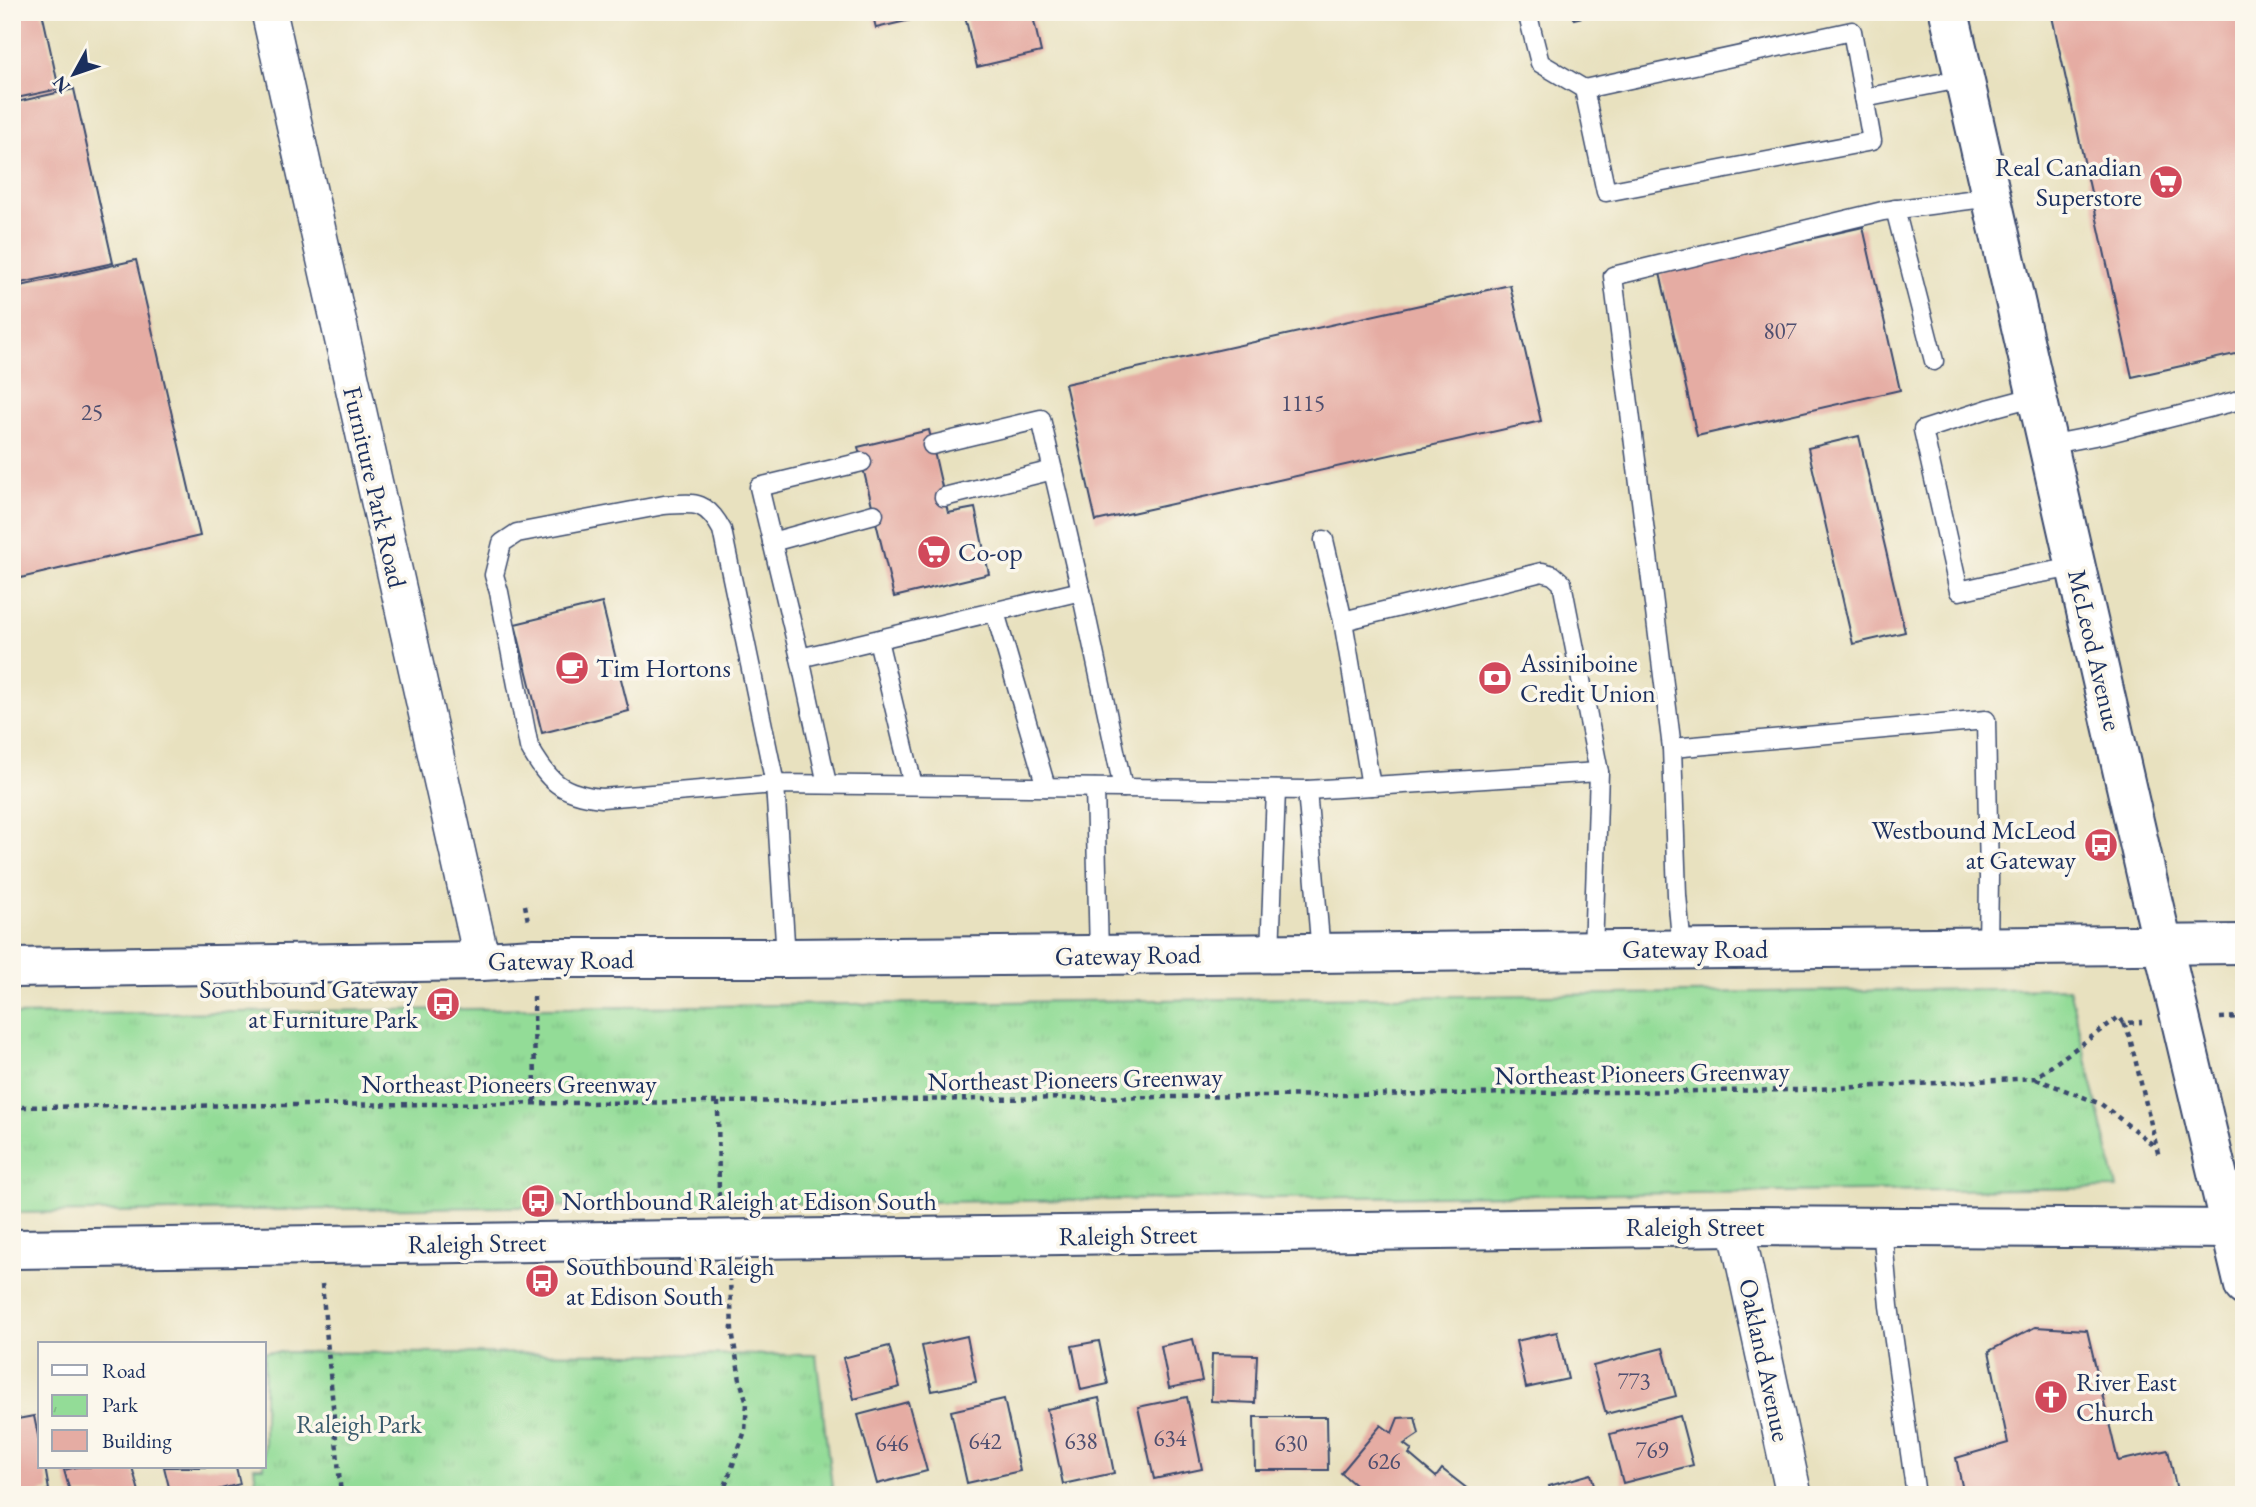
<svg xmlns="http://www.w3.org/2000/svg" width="2256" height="1507" font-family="'EB Garamond',serif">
<defs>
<pattern id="park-tufts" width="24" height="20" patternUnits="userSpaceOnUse" patternTransform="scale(1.75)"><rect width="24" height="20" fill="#93dc97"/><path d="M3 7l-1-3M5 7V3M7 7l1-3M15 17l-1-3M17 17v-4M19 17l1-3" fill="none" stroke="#7ebd85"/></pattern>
</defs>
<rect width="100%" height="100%" fill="#fbf7ec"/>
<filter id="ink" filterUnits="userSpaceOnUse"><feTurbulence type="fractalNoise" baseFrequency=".0143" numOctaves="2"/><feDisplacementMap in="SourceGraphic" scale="14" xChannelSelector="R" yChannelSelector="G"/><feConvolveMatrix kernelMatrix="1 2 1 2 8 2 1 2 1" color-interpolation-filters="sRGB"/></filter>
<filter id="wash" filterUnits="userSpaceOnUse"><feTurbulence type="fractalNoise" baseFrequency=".00686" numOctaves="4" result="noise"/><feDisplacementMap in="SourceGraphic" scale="28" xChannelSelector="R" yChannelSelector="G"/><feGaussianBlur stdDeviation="1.57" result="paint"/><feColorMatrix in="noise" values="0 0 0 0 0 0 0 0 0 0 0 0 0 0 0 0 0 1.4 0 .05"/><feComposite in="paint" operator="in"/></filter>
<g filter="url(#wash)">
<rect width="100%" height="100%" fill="#e8e1bf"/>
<!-- park -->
<g fill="url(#park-tufts)" stroke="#57867a" stroke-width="2">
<path d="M2069,988l48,200 -2105,25v-198z"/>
<path d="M264,1352l552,3 17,140h-575l-4,-28h10z"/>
</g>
<g id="blocks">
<!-- building -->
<g fill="#e5aca3">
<path d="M12,12h30l17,77 -47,10z"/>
<path d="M872,12h68l1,1 -65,15z"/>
<path d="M964,12h68l9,40 -64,15z"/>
<path d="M1572,12h27v1l-25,6z"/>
<path d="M2051,12h193v340l-112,25z"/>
<path d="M74,89l39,174 -101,22v-182z"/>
<path d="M1863,227l37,163 -203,46 -37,-163z"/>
<path d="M136,260l64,276 -188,44v-292z"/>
<path d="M1510,285l31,136 -445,100 -31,-137z"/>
<path d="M929,430l19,83 27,-5 14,66 -95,23 -36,-150z"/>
<path d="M1859,436l46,196 -52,12 -45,-196z"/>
<path d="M602,603l27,108 -87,22 -27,-109z"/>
<path d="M2035,1327l52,3 31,131 50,-11 10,45h-214l-8,-37 52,-15 -19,-92z"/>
<path d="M1557,1332l11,47 -42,9 -10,-47z"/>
<path d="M967,1336l9,46 -44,9 -10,-45z"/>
<path d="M1193,1339l9,42 -33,7 -8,-42z"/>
<path d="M1099,1341l9,43 -27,6 -9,-44z"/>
<path d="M889,1346l11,41 -46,12 -11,-41z"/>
<path d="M1663,1348l13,48 -70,18 -13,-48z"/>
<path d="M1212,1354l45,1 -2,48 -44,-2z"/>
<path d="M1187,1397l15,72 -48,10 -16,-72z"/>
<path d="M1099,1398l15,75 -51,11 -16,-75z"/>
<path d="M1004,1399l16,72 -53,12 -16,-72z"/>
<path d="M908,1402l19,69 -50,13 -19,-69z"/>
<path d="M34,1416l6,29v22h5l4,23 -21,5h-16v-75z"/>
<path d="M1680,1416l13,49 -70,18 -13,-49z"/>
<path d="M1254,1417h73l1,53h-73z"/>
<path d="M1415,1417l4,17 -15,10 8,6 -3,4 27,23 6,-8 27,21 -3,5h-87l-3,-3 -2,3h-7l-26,-22 40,-48 11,8 6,-15z"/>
<path d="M77,1467h55l8,28h-69l-7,-25z"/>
<path d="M164,1467h72l4,17 -42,11h-27z"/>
<path d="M1591,1474l6,21h-45l-3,-9z"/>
</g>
</g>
</g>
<g filter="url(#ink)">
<use href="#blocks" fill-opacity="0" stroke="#3a4a6d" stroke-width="2"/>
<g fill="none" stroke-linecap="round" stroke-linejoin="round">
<!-- service casing -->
<g stroke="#3a4a6d" stroke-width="21">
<g id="service">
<path d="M1527,12l13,51 44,26"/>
<path d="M1852,31l20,110 -266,51 -22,-103z"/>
<path d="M1864,98l101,-20"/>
<path d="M1895,209l39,152"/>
<path d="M2037,396l-49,13 -65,21 36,161 66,-15 51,-9"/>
<path d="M932,445l109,-26 40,172"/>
<path d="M2048,445l57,-11 139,-35"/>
<path d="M944,497l109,-27"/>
<path d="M1324,540l19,81 28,165"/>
<path d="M772,542l102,-28"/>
<path d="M995,612l51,175"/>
<path d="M1343,621l199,-49 11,3 9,8 37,189 -6,179"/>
<path d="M878,640l35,145"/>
<path d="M800,658l-41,-171 103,-25"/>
<path d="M1672,748l314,-28 3,158 -1,67"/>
<path d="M827,784l-27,-126 281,-67 42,197"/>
<path d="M1095,788l4,167"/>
<path d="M1307,790l14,163"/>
<path d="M1682,949l-5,-54 -5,-147 -59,-472 270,-65 109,-14"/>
<path d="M1270,954l6,-164"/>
<path d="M786,958l-11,-174 -53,-254c-16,-30 -27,-27 -58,-25l-147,28 -15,10 -8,32 5,17 30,155c20,35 32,47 73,51l173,-14 532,6 292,-18"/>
<path d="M1882,1227l7,79 27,189"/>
</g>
</g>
<!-- minor casing -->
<g stroke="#3a4a6d" stroke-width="38">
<g id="minor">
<path d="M269,12l213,949"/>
<path d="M1736,1226l58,269"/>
</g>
</g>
<!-- tertiary casing -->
<g stroke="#3a4a6d" stroke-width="42">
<g id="tertiary">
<path d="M1949,12l198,866 97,408"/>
<path d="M12,1249l1724,-23 508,3"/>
</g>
</g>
<!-- secondary casing -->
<g stroke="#3a4a6d" stroke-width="42">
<path id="secondary" d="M12,968l470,-7 52,-3h252l1458,-14"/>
</g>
<!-- path -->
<g stroke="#3a4a6d" stroke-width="4.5" stroke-dasharray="5 5" stroke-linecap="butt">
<path d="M525,905l3,16"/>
<path d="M534,996l1,107"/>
<path d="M2220,1018l21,-1 3,6"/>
<path d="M2124,1023l6,15 29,119"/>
<path d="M2036,1079l65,25 55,43"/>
<path d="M718,1102l1,98"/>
<path d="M12,1107l706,-5 1080,-12 237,-12 84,-61 5,6 18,-1"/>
<path d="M322,1284l19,211"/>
<path d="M722,1495l23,-64 2,-28 -7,-23 -8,-50 -2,-52"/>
</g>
<!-- service -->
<use href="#service" stroke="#fff" stroke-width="18"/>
<!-- minor -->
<use href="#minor" stroke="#fff" stroke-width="35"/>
<!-- tertiary -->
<use href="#tertiary" stroke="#fff" stroke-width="38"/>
<!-- secondary -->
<use href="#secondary" stroke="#fff" stroke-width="38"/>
</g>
</g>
<!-- icons -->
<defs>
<g id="supermarket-disc" transform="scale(1.75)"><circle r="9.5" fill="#d1495b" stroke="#fbf7ec"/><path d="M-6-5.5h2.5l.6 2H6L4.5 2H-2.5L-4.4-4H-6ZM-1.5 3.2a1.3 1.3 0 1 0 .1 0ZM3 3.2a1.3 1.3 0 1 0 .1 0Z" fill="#fff"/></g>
<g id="cafe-disc" transform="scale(1.75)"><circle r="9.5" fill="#d1495b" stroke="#fbf7ec"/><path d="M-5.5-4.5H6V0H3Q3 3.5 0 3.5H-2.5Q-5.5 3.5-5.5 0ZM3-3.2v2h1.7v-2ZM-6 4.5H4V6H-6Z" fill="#fff"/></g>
<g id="bank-disc" transform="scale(1.75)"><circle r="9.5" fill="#d1495b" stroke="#fbf7ec"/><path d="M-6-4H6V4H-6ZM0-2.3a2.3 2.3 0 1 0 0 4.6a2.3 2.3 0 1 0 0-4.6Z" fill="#fff"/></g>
<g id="bus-disc" transform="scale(1.75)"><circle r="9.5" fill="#d1495b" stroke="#fbf7ec"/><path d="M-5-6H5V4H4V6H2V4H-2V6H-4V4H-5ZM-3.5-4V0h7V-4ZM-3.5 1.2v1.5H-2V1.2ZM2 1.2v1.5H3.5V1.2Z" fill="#fff"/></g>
<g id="church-disc" transform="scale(1.75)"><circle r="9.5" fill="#d1495b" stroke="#fbf7ec"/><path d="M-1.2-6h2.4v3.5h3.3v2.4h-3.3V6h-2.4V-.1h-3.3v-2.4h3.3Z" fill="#fff"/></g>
</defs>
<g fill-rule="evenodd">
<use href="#supermarket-disc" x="2166" y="182"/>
<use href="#supermarket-disc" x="934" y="552"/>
<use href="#cafe-disc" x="572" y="668"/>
<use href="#bank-disc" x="1495" y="678"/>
<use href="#bus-disc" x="2101" y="845"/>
<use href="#bus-disc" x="443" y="1004"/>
<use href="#bus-disc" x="538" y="1201"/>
<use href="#bus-disc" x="542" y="1281"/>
<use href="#church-disc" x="2051" y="1397"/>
</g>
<g text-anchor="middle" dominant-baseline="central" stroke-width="7" stroke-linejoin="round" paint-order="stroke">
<!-- number labels -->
<g font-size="23" fill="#4e4e6f">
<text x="1780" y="331">807</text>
<text x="1303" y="403">1115</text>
<text x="92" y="412">25</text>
<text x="1634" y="1381">773</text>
<text x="1170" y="1438">634</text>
<text x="985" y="1441">642</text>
<text x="1081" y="1441">638</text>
<text x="892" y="1443">646</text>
<text x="1291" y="1443">630</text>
<text x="1652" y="1450">769</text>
<text x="1384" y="1461">626</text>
</g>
<!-- poi labels -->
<g font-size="26" fill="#1b2f5e" stroke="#fbf7ec" text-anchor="start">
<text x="2142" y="167" text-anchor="end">Real Canadian<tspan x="2142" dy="30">Superstore</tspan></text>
<text x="958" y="552">Co-op</text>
<text x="1520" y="663">Assiniboine<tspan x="1520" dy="30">Credit Union</tspan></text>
<text x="596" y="668">Tim Hortons</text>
<text x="2076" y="830" text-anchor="end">Westbound McLeod<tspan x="2076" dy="30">at Gateway</tspan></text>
<text x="418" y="989" text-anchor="end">Southbound Gateway<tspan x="418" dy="30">at Furniture Park</tspan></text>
<text x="562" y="1201">Northbound Raleigh at Edison South</text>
<text x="566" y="1266">Southbound Raleigh<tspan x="566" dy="30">at Edison South</tspan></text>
<text x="2076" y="1382">River East<tspan x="2076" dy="30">Church</tspan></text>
</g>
<!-- street labels -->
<g font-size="26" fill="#1b2f5e" stroke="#fbf7ec">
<text transform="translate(375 487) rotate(77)">Furniture Park Road</text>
<text transform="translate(2095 650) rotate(77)">McLeod Avenue</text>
<text x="1695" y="949">Gateway Road</text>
<text transform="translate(1128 955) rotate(-1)">Gateway Road</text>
<text transform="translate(561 960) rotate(-1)">Gateway Road</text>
<text transform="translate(1642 1073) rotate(-1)">Northeast Pioneers Greenway</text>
<text transform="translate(1075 1079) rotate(-1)">Northeast Pioneers Greenway</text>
<text x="509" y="1084">Northeast Pioneers Greenway</text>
<text x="1695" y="1227">Raleigh Street</text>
<text transform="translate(1128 1235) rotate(-1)">Raleigh Street</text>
<text transform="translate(477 1243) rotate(-1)">Raleigh Street</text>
<text transform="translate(1765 1360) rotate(78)">Oakland Avenue</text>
</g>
<!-- park labels -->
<g font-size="26" fill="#395a6c" stroke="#fbf7ec">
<text x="359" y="1424">Raleigh Park</text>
</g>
</g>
<!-- margin -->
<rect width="2256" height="1507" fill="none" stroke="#fbf7ec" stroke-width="42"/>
<!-- legend -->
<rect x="38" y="1342" width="228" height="126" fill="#fbf7ec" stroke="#a1a7b3" stroke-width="2"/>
<rect x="52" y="1365" width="35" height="10" fill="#ffffff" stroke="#a1a7b3" stroke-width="2"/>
<text x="102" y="1378" font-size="21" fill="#1b2f5e">Road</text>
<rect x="52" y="1395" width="35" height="21" fill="url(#park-tufts)" stroke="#a1a7b3" stroke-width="2"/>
<text x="102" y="1412" font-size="21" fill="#1b2f5e">Park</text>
<rect x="52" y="1430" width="35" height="21" fill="#e5aca3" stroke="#a1a7b3" stroke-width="2"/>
<text x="102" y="1448" font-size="21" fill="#1b2f5e">Building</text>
<!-- north arrow -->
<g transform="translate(74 74) rotate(230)" stroke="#fbf7ec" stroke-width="5" paint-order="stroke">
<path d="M0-5L12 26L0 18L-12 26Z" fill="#1b2f5e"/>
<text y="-10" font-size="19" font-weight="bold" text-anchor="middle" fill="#1b2f5e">N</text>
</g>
</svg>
